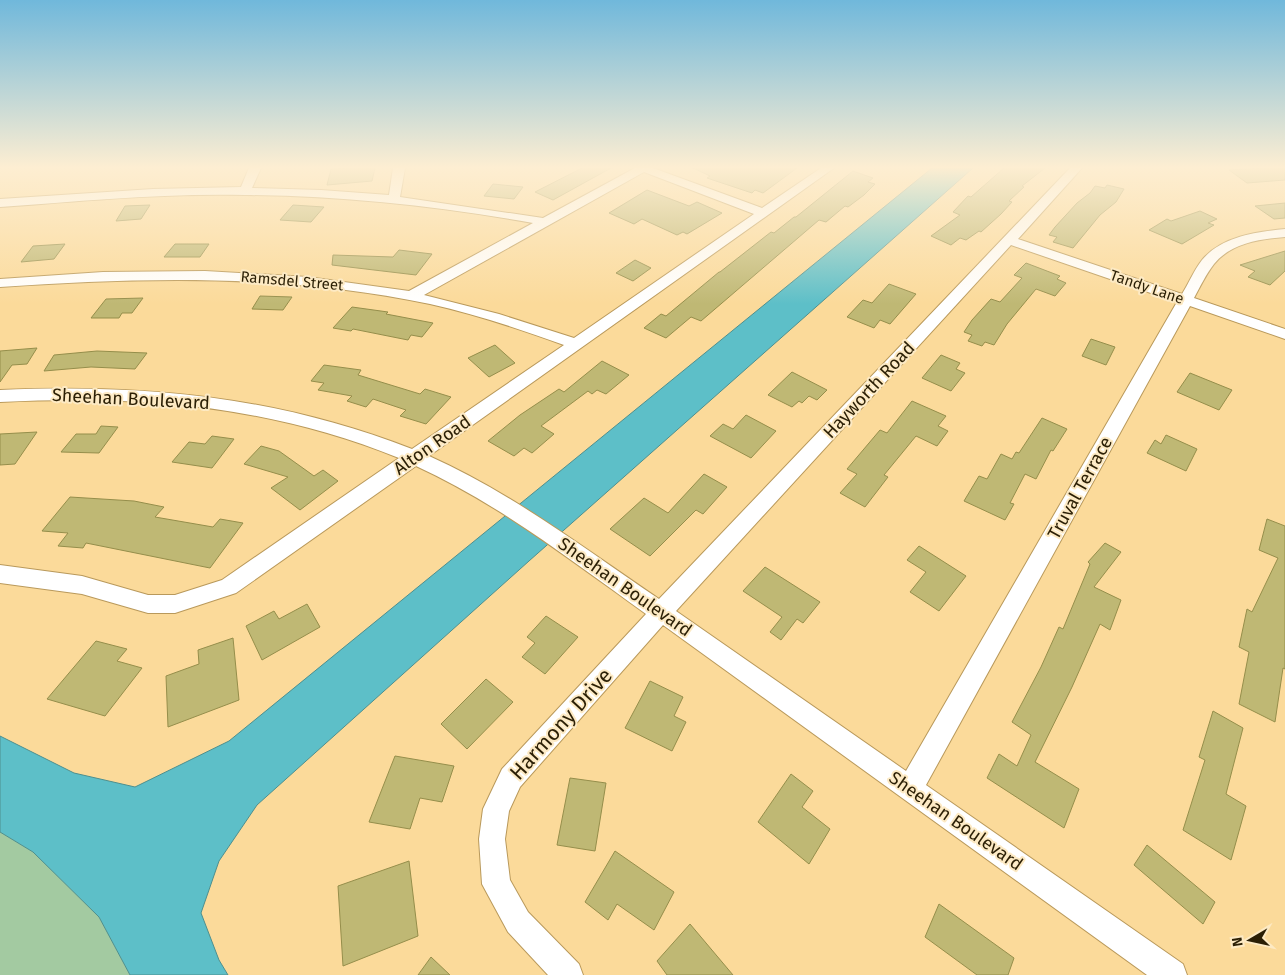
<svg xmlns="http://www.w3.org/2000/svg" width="1285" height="975" font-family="'Fira Sans',sans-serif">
<rect width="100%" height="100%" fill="#fbda9a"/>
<!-- green -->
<path fill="#a3caa1" d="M0,832l33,20 66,65 31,58h-130z"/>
<!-- water -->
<path fill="#5dbfc8" stroke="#4e8f8e" d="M932,168h41l-444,393 -272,244 -38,56 -18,52 18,47 9,15h-98l-31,-58 -66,-65 -33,-20v-96l74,37 61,14 94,-46z"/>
<!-- building -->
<g fill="#bfb874" stroke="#958e4b">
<path d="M351,168h24l-3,13 -45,4 4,-16z"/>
<path d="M582,168h29l-58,32 -18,-8z"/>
<path d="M693,168h104l-34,25 -8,-3 -3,3 -45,-15 3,-2z"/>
<path d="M1004,168h41l-23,18 2,1 -15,14 3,1 -11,12 -20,18 -2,-1 -13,9 -6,-2 -9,7 -20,-9 29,-21 -7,-3 15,-16 3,1z"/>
<path d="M1265,168h20v12l-38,3 -18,-13z"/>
<path d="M853,171l20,7 -5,4 7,2 -11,11 -16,12 -3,-1 -19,16 -7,-2 -118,101 -10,-4 -25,21 -22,-10 17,-14 5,2 53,-44h1l51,-40 3,1 20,-16h2z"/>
<path d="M493,184l30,3 -9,12 -30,-3z"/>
<path d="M1107,185l17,4 -8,13 -16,13 -27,33 -20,-6 4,-5 -8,-2 6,-8 22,-24 13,-10 5,-7 10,2z"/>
<path d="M647,190l42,16 8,-4 25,11 -35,21 -4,-2 -6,3 -35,-16 -8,5 -25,-11z"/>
<path d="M1285,203v15l-11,1 -19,-13z"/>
<path d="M150,205l-9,14 -25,2 9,-15z"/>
<path d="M293,205l31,2 -13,15 -31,-2z"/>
<path d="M1200,211l17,8 -9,4 6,2 -32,19 -33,-14 18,-11 4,2z"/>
<path d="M65,244l-11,15 -33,3 12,-16z"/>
<path d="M175,244h34l-9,13h-36z"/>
<path d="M399,250l33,4 -16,21 -84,-10 1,-10 60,2z"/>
<path d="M1285,251v20l-15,14 -22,-8 7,-6 -15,-6z"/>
<path d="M635,260l16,8 -18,13 -17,-8z"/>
<path d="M1026,263l34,13 -3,3 9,4 -11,13 -19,-7 -29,35 -13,21 -9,-3 -3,4 -14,-5 4,-6 -8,-3 8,-12 19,-21 9,3 22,-24 -8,-3z"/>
<path d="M889,284l27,10 -26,30 -10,-4 -6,8 -27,-11 16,-17 9,3z"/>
<path d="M260,296l32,1 -9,13 -31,-1z"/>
<path d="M143,298l-11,15h-10l-3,5h-28l15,-19z"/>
<path d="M352,307l36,5 -2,2 47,9 -11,14 -11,-2 -3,5 -55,-11 -2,2 -18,-3z"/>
<path d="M1091,339l24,8 -9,18 -24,-9z"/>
<path d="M495,345l20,18 -26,14 -21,-19z"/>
<path d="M37,348l-10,16 -15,1 -12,17v-31z"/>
<path d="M97,351l50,2 -12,16 -44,-2 -47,4 10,-16z"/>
<path d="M941,355l19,8 -4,6 9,4 -14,18 -29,-13z"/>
<path d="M602,361l27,14 -23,19 -9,-4 -5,4 -4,-3 -47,35 13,8 -22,19 -8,-5 -10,8 -26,-15 32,-26 39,-26 5,3z"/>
<path d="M324,365l37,5 -3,5 62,19 5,-5 26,8 -25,27 -26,-8 6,-6 -33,-11 -7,8 -19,-6 5,-5 -34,-6 6,-7 -13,-2z"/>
<path d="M792,372l35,18 -10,10 -8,-4 -7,7 -3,-2 -7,6 -24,-12z"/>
<path d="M1190,373l42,17 -13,20 -42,-18z"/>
<path d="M912,401l34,15 -8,10 10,5 -11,15 -21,-10 -32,39 4,2 -23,30 -25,-14 17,-19 -10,-5 33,-39 7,3z"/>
<path d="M746,415l30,16 -25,27 -41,-22 13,-12 10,5z"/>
<path d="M1042,418l25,11 -14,22 -2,-1 -15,29 -11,-5 -15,29 4,1 -9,16 -41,-19 15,-25 8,3 14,-25 11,5 4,-7 3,1z"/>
<path d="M101,426l17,1 -19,26 -38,-1 15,-18h20z"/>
<path d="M37,432l-22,32 -15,1v-31z"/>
<path d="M1166,435l31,14 -11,22 -39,-18 8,-13 6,4z"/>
<path d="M212,436l22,3 -22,29 -40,-6 17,-20 16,2z"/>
<path d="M261,446l18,5 35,25 9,-6 15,11 -38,29 -29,-22 17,-11 -44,-13z"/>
<path d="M704,474l23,13 -24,27 -7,-4 -46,46 -40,-27 34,-31 24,15z"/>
<path d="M70,497l64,4 30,6 -9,10 58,10 7,-8 23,4 -33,45 -124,-25 -3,5 -25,-2 10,-13 -26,-2z"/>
<path d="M1267,519l18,7v143l-2,-1 -8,54 -36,-18 10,-52 -10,-5 8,-38 5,3 26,-54 -19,-8z"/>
<path d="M1105,543l16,9 -27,35 27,13 -11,30 -10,-6 -28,63 -37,75 44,27 -15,39 -77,-50 12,-24 18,12 14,-31 -19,-13 29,-55 18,-40 4,2 27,-65 -2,-2z"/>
<path d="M919,546l47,30 -27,35 -29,-19 16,-20 -19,-12z"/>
<path d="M765,567l55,35 -17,21 -6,-4 -16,21 -11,-8 12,-15 -39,-26z"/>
<path d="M307,604l13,23 -58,33 -16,-34 28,-15 5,8z"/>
<path d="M546,616l32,21 -33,37 -23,-17 13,-14 -8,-6z"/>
<path d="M233,638l6,62 -71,27 -2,-51 33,-12 -1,-14z"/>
<path d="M96,641l31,8 -10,12 25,7 -37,48 -58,-17z"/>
<path d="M486,679l27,23 -46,47 -26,-25z"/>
<path d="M650,681l33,16 -9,19 12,6 -14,29 -47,-23z"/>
<path d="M1213,711l30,17 -17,66 20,12 -15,54 -48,-30 22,-70 -6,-3z"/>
<path d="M395,756l59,10 -12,36 -22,-4 -10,31 -41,-7z"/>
<path d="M791,774l22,17 -11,16 28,22 -21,35 -51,-42z"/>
<path d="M570,778l36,5 -11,68 -38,-6z"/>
<path d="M1147,845l68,57 -12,22 -69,-59z"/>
<path d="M615,851l59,41 -20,38 -37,-26 -9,16 -23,-18z"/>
<path d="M409,861l9,75 -75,30 -5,-80z"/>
<path d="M939,904l75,54 -6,17h-31l-52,-38z"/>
<path d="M690,924l43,51h-66l-10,-14z"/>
<path d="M431,957l19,18h-32z"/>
</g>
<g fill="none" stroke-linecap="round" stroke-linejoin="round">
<!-- street casing -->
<g stroke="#b9995b" stroke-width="2">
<path id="street" d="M249,168h12l-9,20 69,2 68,5 4,-27h12l-5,29 143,21 92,-50h18l109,40 59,-40h13l-405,288c83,37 156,93 230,143l411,-431h12l-64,71 164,55c7,-11 12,-24 20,-34 20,-24 54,-28 83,-31v8c-25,2 -54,6 -71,27 -8,10 -14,23 -20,34l91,31v10l-95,-33 -264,479 257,179 4,11h-40l-484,-350 -143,162 -11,24 -4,28 5,41 18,32 51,52 4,11h-35l-40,-43 -26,-48 -3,-45 4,-30 19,-40 144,-155c-74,-53 -147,-110 -230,-148l-180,127 -61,20h-27l-66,-19 -82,-11v-18l82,11 66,19h27l47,-15 177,-122c-132,-53 -258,-63 -399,-56v-12c146,-6 275,6 412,59l152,-104c-44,-16 -89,-31 -134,-41 -142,-30 -286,-27 -430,-17v-8l103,-7 102,-1 103,6 101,14 124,-68c-95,-17 -190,-27 -287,-28 -82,-2 -164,6 -246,12v-8l153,-10 88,-2zM644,172l110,42 -180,124 -75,-24 -75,-19zM1011,245l166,57 -271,469 -230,-160z"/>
</g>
<!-- street -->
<use href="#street" fill="#fff" fill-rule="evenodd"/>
</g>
<!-- sky -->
<linearGradient id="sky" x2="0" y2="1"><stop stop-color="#70b8db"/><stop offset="0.55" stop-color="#fdeed2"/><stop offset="1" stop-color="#fdeed2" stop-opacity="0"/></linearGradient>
<rect width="1285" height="304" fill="url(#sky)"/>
<g text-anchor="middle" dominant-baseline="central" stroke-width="4" stroke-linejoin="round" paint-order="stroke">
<!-- far-street labels -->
<g font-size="15" fill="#2b1f05" stroke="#fdeac4">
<text transform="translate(292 281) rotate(5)">Ramsdel Street</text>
<text transform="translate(1147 287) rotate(19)">Tandy Lane</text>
</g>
<!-- street labels -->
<g font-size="18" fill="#2b1f05" stroke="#fdeac4">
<text transform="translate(869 390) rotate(-47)">Hayworth Road</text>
<text transform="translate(131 399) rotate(3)">Sheehan Boulevard</text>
<text transform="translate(432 445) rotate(-35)">Alton Road</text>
<text transform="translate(1080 488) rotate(-61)">Truval Terrace</text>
<text transform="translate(625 587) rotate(35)">Sheehan Boulevard</text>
<text transform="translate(956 821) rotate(35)">Sheehan Boulevard</text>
</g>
<!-- near-street labels -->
<g font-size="21" fill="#2b1f05" stroke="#fdeac4">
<text transform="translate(561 724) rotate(-48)">Harmony Drive</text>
</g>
</g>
<!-- north arrow -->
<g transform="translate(1250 940) rotate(261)" stroke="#fdeac4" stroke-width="4" paint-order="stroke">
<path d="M0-4L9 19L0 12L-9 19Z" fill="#2b1f05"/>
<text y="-8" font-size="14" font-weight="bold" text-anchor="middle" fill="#2b1f05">N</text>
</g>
</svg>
